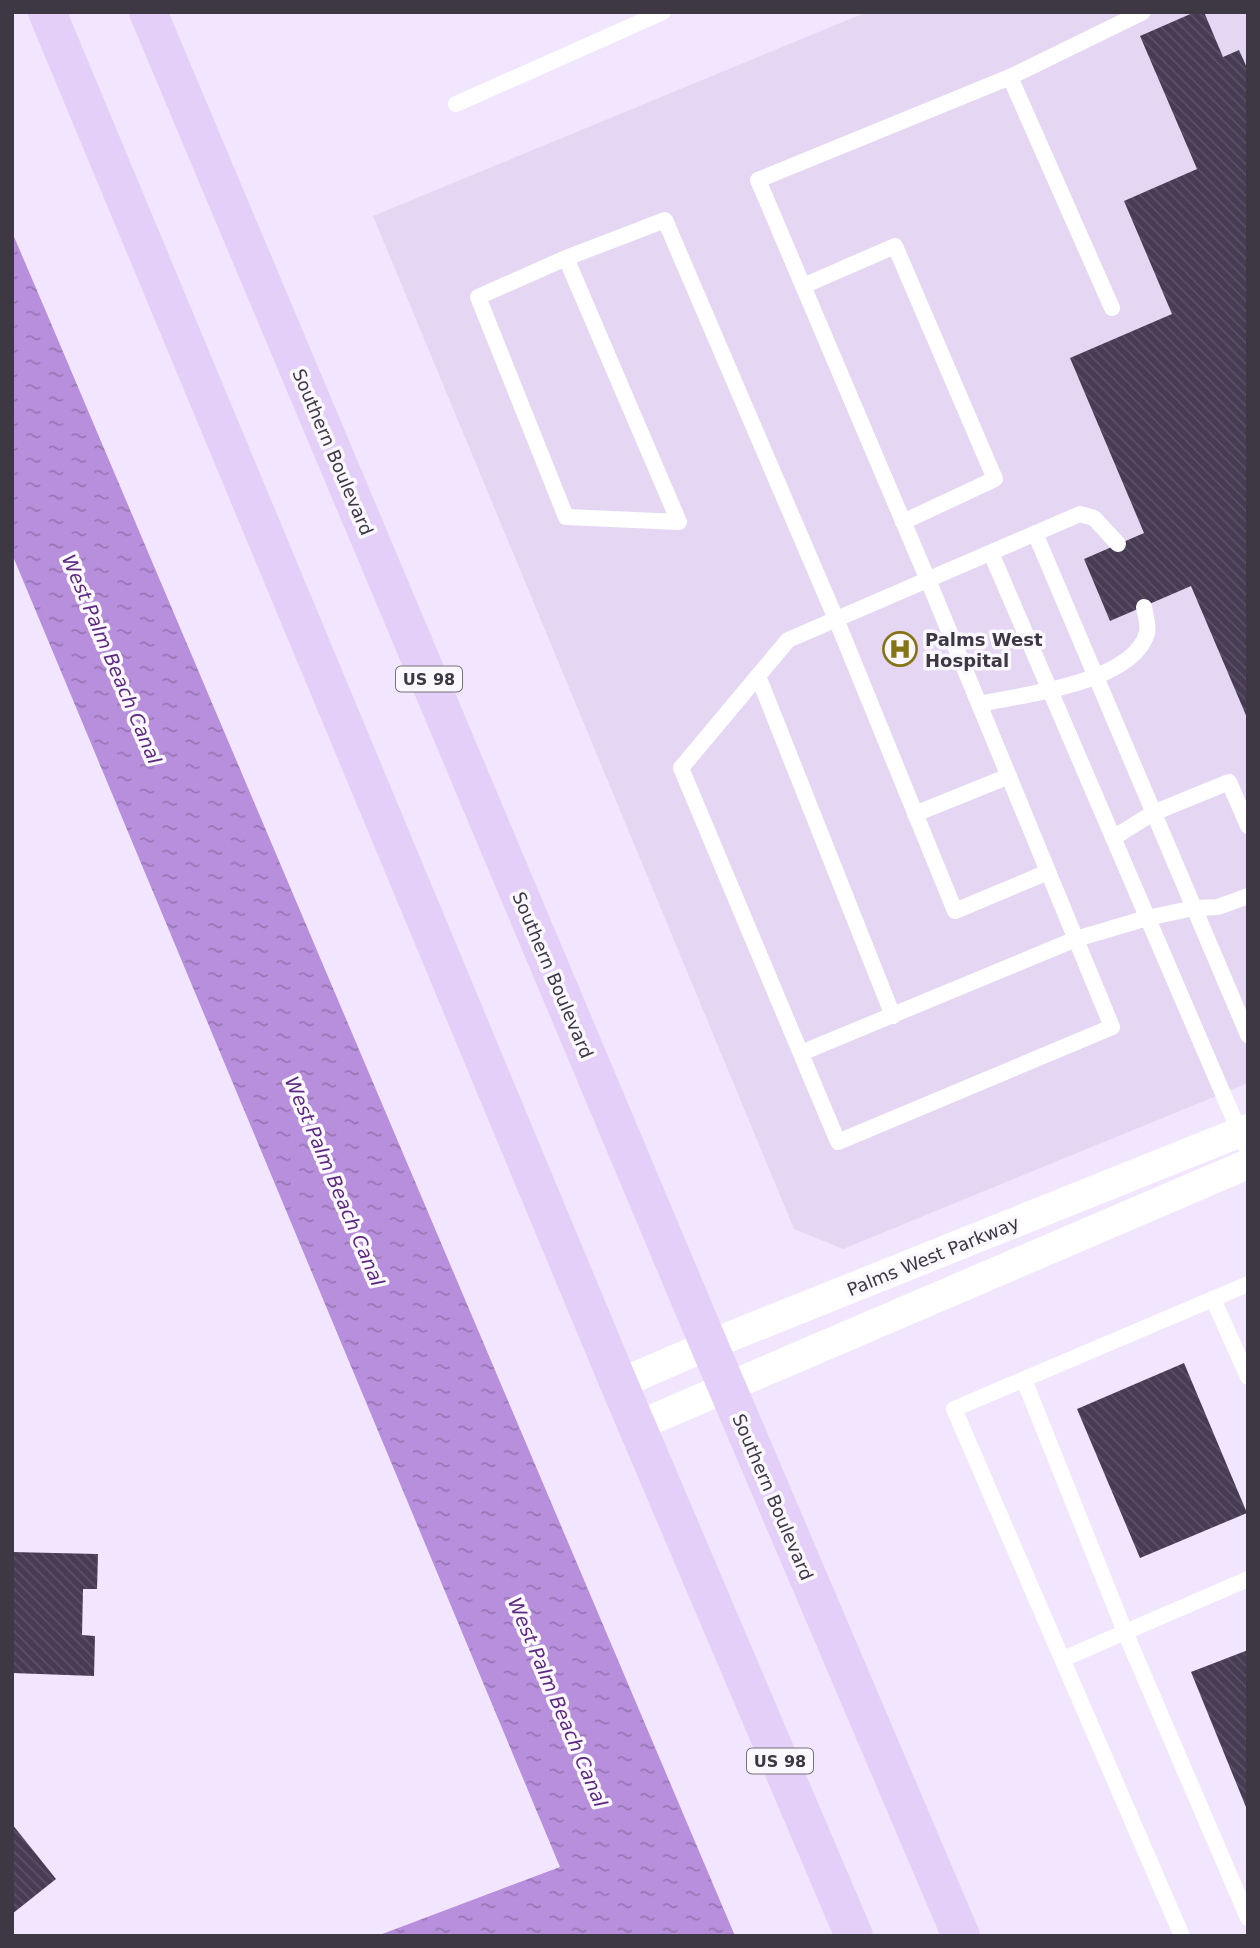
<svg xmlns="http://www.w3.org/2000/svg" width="1260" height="1948" font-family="'DejaVu Sans',sans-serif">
<defs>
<pattern id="water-ripples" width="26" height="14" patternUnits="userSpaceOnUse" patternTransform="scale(1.75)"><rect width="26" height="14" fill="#b88fdc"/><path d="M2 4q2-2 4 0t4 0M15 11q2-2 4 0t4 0" fill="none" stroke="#9776b4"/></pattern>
<pattern id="building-back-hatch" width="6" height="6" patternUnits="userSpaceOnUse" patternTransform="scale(1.75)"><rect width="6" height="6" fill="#483c54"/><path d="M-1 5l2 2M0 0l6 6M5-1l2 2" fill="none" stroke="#5b5065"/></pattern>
</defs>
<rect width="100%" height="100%" fill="#f2e6fe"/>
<!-- built -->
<path fill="#e5d7f4" d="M867,12h381v1071l-405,166 -49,-20 -421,-1013z"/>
<!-- water -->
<path fill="url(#water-ripples)" d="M12,232l35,82 688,1622h-358l183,-69 -548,-1313z"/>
<!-- building -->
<g fill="url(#building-back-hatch)">
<path d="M1195,12h9l19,45 16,-7 9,20v650l-57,-134 -81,35 -26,-62 60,-26 -74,-175 102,-44 -48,-113 73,-32 -57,-133z"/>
<path d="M1184,1363l63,150 -107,45 -63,-149z"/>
<path d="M12,1552l86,2 -1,35h-14l-1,46 13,1 -1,40 -82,-3z"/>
<path d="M1248,1650v162l-57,-140z"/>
<path d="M12,1824l44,55 -44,35z"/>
</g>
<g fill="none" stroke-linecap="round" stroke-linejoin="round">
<!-- service -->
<g stroke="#fff" stroke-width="16">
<path d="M1010,77l-252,103 170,400 184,447 -274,115 -157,-374 107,-128 292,-126 14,4 24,26"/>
<path d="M456,104l207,-92"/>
<path d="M566,258l-88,39 88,220 113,5 -113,-264 99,-38 171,399 119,292 93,-39"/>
<path d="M803,286l92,-40 100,233 -92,43"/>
<path d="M1112,308l-102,-231 133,-65"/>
<path d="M1035,533l213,502"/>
<path d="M991,553l257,599"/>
<path d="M758,676l135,340"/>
<path d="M979,704c43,-9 154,-21 168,-71 2,-7 -2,-19 -3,-26"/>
<path d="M915,814l94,-38"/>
<path d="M1113,838l40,-25 76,-31 19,44"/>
<path d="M801,1053l275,-114 71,-21 47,-10 24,-1 30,-11"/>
<path d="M1213,1299l35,78"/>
<path d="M1024,1380l101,252 123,286"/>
<path d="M1063,1659l185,-80"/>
<path d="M1182,1936l-228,-527 294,-125"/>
</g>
<!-- minor -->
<g stroke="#fff" stroke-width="30">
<path d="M619,1384l90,-39 539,-216"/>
<path d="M637,1426l611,-262"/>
</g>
<!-- trunk -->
<g stroke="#e4cff8" stroke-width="38">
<path d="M47,12l572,1372 235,552"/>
<path d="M148,12l561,1333 252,591"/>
</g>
</g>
<!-- icons -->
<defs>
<g id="hospital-ring" transform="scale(1.75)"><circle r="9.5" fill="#faf7fd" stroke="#857416" stroke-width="1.5"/><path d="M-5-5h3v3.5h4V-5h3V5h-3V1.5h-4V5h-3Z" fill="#857416"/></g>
</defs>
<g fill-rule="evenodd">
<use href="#hospital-ring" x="900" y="649"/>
</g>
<g text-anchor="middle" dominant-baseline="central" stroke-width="7" stroke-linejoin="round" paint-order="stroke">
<!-- shield labels -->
<g fill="#faf7fd" stroke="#76717b" stroke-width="2">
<rect x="396" y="666.5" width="66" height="25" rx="5"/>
<rect x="747" y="1748.5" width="66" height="25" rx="5"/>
</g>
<g font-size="16" font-weight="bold" fill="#3d3843">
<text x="429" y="679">US 98</text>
<text x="780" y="1761">US 98</text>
</g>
<!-- street labels -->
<g font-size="18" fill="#3d3843" stroke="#faf7fd">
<text transform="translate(333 452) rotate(67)">Southern Boulevard</text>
<text transform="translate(553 975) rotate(67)">Southern Boulevard</text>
<text transform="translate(933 1256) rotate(-22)">Palms West Parkway</text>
<text transform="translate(773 1497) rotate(67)">Southern Boulevard</text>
</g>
<!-- poi labels -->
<g font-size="18" font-weight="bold" fill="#3d3843" stroke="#faf7fd" text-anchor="start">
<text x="925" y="639">Palms West<tspan x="925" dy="21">Hospital</tspan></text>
</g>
<!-- water labels -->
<g font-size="19" font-style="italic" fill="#5d2882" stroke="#faf7fd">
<text transform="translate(112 659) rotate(67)">West Palm Beach Canal</text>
<text transform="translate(335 1181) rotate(67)">West Palm Beach Canal</text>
<text transform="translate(558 1702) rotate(67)">West Palm Beach Canal</text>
</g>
</g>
<!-- border -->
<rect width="1260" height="1948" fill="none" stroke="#3d3843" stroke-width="28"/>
</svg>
